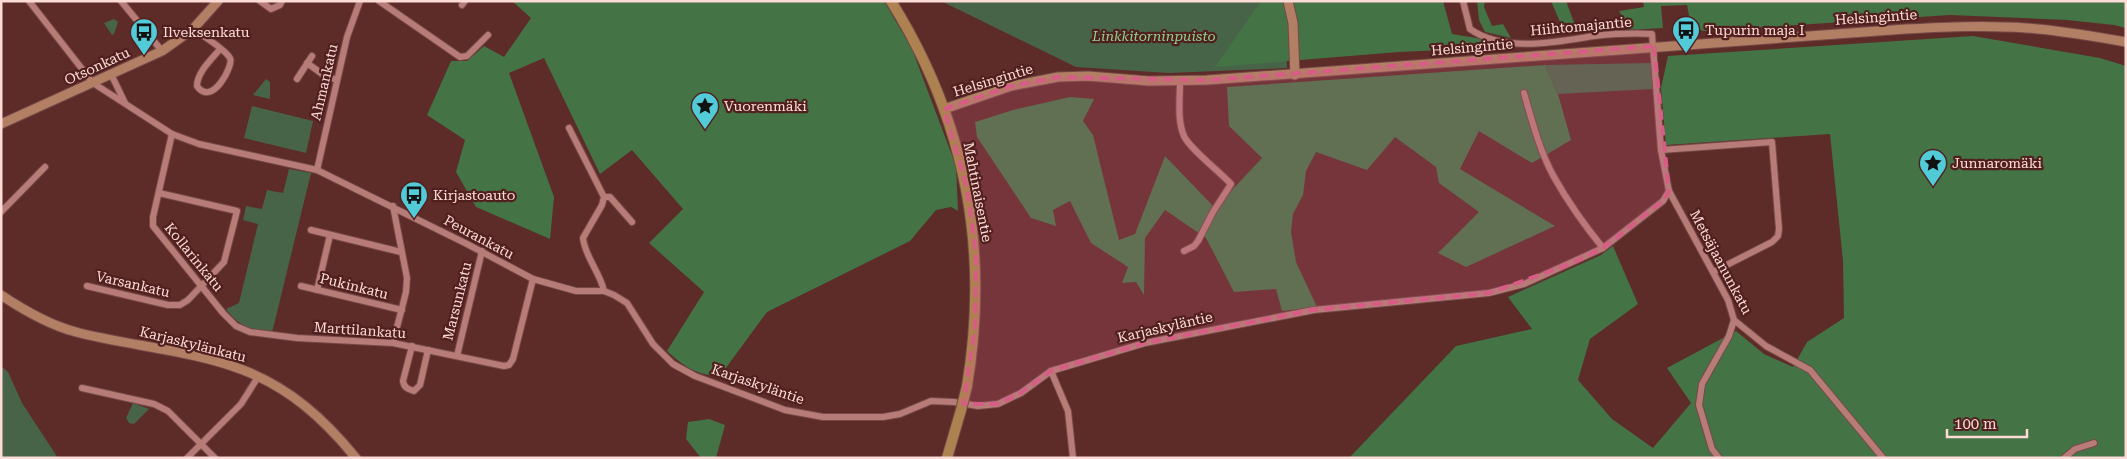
<svg xmlns="http://www.w3.org/2000/svg" width="2127" height="459" font-family="'Roboto Serif',serif">
<rect width="100%" height="100%" fill="#5d2b28"/>
<!-- green -->
<g fill="#486448">
<path d="M941,1h340l4,16 2,51 -118,5 -93,-6z"/>
<path d="M114,19l4,3 -4,12 -2,1 -8,-12z"/>
<path d="M1652,63l1,26 -95,5 -13,-29z"/>
<path d="M266,79l4,3v17l-17,-4z"/>
<path d="M252,106l61,15 -7,32 -62,-15z"/>
<path d="M289,169l22,4 -39,160c-22,-5 -32,-5 -46,-24l13,-6 19,-79 -15,-4 3,-14 16,3 5,-19 16,3z"/>
<path d="M1,366l7,6 14,31 36,55h-57z"/>
<path d="M133,403l16,6 -15,15 -5,-1 -3,-5z"/>
</g>
<!-- forest -->
<g fill="#447345">
<path d="M512,1h372l28,48 44,117 2,45 -7,-4 -15,3 -26,31 -143,71 -47,64c-24,-1 -35,-9 -53,-25l37,-59 -55,-49 34,-34 -51,-59 -32,24 -56,-116 -35,15 45,124 -4,42 -74,-32 -20,-35 9,-32 -38,-25 24,-54h16l17,-15 20,11 27,-39z"/>
<path d="M1261,1h182l9,33 73,12 -126,6 -184,15z"/>
<path d="M1477,1h8l-1,6 8,19 11,-2 8,14 -26,-6 -6,-12z"/>
<path d="M1551,1h15l9,24 -15,-3z"/>
<path d="M1643,1h483v27l-12,-3 -47,-5 -117,-5 -247,16 -12,-5 -4,-21 -26,1 2,22 -34,2 -10,-19 25,-4z"/>
<path d="M1973,36l127,22 26,8v392h-777l107,-112 76,-17 -24,-32 93,-42 12,-9 25,58 -48,35 -12,41 34,39 41,29 38,-45 -24,-35 69,-37 28,23 29,13 14,-25 37,-24 -1,-57 -13,-127 -164,11 -5,-57 7,-32z"/>
<path d="M1545,65l13,29 13,46 -39,23 -53,-32 -19,38 95,57 -89,41 -28,-14 41,-41 -40,-29 -3,-16 -41,-30 -28,33 -51,-18 -10,19 -3,24 -10,19 -2,18 5,30 21,45 -35,4 -6,-22 -42,3 -28,-54 -41,-28 -20,28 -1,57 -8,-13 -14,1 6,-16 -37,-24 -21,-42 -17,9 3,16 -25,-8 -54,-81 -2,-15 38,-12 57,-13 24,2 -11,22 10,14 26,105 16,-6 30,-78 50,52 47,-50 -33,-32 -2,-39z"/>
<path d="M709,419l16,6 -9,33h-15l-15,-19 2,-17z"/>
</g>
<g fill="none" stroke-linecap="round" stroke-linejoin="round">
<!-- street casing -->
<g stroke="#754948" stroke-width="8">
<g id="street">
<path d="M29,1l64,82 79,51 27,10 118,26 150,74 66,35 43,12h28l10,4 13,8 26,41 20,20 22,12 90,34 38,7h60l17,-3 31,-13 23,1 24,4 20,-2 23,-11 30,-22 94,-28 169,-33 175,-17 35,-9 79,-36 60,-47 6,-10"/>
<path d="M121,1l41,50"/>
<path d="M260,1l11,8 9,-4 2,-4"/>
<path d="M379,1l81,56 7,-1 21,-21"/>
<path d="M1463,1l7,28c34,24 86,13 124,7 19,-2 39,-3 58,-2l9,116 8,41 59,109 6,20 32,26 44,24 73,88"/>
<path d="M462,5l3,-4"/>
<path d="M193,29c10,7 31,19 37,29 4,7 -18,50 -33,28 0,-14 15,-27 23,-37"/>
<path d="M307,63l18,13 12,4"/>
<path d="M111,74l14,29"/>
<path d="M297,79l15,-23"/>
<path d="M1180,81c0,18 -3,39 4,55 5,12 36,36 47,48l-18,28 -15,29 -4,5 -10,5"/>
<path d="M1524,93c8,28 16,59 30,84 14,25 31,49 49,71"/>
<path d="M569,128l35,69 -2,8 -19,33c2,19 17,34 21,53"/>
<path d="M172,134l-19,83v9l70,87 13,13 14,6 47,6 96,5 111,23 5,-1 4,-6 20,-80"/>
<path d="M1661,150l111,-8 7,87 -1,7 -6,6 -59,30"/>
<path d="M317,170l30,-133 13,-36"/>
<path d="M604,197h6l22,25"/>
<path d="M393,206l14,72 -1,14 -13,51"/>
<path d="M1,212l44,-45"/>
<path d="M311,230l90,22"/>
<path d="M87,286l81,19h12l8,-5 36,-38 13,-51 -78,-18"/>
<path d="M301,286l101,24"/>
<path d="M317,290l13,-55"/>
<path d="M412,346l-9,35c1,7 5,8 11,10l6,-6 8,-35"/>
<path d="M457,356l25,-105"/>
<path d="M1051,371l17,40 5,47"/>
<path d="M82,388l72,16 14,7 47,47"/>
<path d="M187,458l54,-54 17,-27"/>
<path d="M1719,458l-7,-9 -13,-44 3,-21 27,-48 5,-16"/>
<path d="M2064,458l11,-9 19,-6"/>
</g>
</g>
<!-- secondary casing -->
<g stroke="#754948" stroke-width="11">
<g id="secondary">
<path d="M1288,1l5,22 2,52"/>
<path d="M944,109l67,-23 47,-9 30,-1 61,5 58,-1 699,-51c40,-2 80,-4 120,-1 34,2 67,8 100,14"/>
<path d="M1,124l161,-73 31,-22 25,-28"/>
<path d="M1,295c24,16 48,30 75,37 53,14 116,18 167,38 47,18 81,49 113,88"/>
</g>
</g>
<!-- primary casing -->
<g stroke="#754948" stroke-width="12">
<g id="primary">
<path d="M891,1c75,120 99,247 76,385"/>
<path d="M947,458l14,-48"/>
</g>
</g>
<!-- street -->
<use href="#street" stroke="#b77c77" stroke-width="6"/>
<!-- secondary -->
<use href="#secondary" stroke="#b27e64" stroke-width="9"/>
<!-- primary -->
<use href="#primary" stroke="#ad8150" stroke-width="10"/>
<!-- primary-bridge casing -->
<g stroke="#754948" stroke-width="12" stroke-linecap="butt">
<path id="primary-bridge" d="M961,410l6,-24"/>
</g>
<!-- primary-bridge -->
<use href="#primary-bridge" stroke="#ad8150" stroke-width="10"/>
</g>
<!-- marked area -->
<path fill="#d75d87" fill-opacity="0.2" stroke="#d75d87" stroke-width="4" stroke-dasharray="10 6" stroke-linejoin="round" d="M1654,46l15,145 -6,10 -60,47 -30,15 -84,30 -175,17 -169,33 -94,28 -30,22 -23,11h-35l12,-76 1,-74 -9,-65 -23,-80 67,-23 47,-9 149,3z"/>
<!-- icons -->
<defs>
<g id="bus-pin" transform="scale(1.4375)"><path d="M0 17L-7.5 6A9.5 9.5 0 1 1 7.5 6Z" fill="#52cbd8" stroke="#51201e"/><path d="M-5-6H5V4H4V6H2V4H-2V6H-4V4H-5ZM-3.5-4V0h7V-4ZM-3.5 1.2v1.5H-2V1.2ZM2 1.2v1.5H3.5V1.2Z" fill="#111"/></g>
<g id="sight-pin" transform="scale(1.4375)"><path d="M0 17L-7.5 6A9.5 9.5 0 1 1 7.5 6Z" fill="#52cbd8" stroke="#51201e"/><path d="M0-6L1.8-2.2L6-1.7L2.9 1.2L3.7 5.4L0 3.3L-3.7 5.4L-2.9 1.2L-6-1.7L-1.8-2.2Z" fill="#111"/></g>
</defs>
<g fill-rule="evenodd">
<use href="#bus-pin" x="1686" y="30"/>
<use href="#bus-pin" x="144" y="32"/>
<use href="#sight-pin" x="705" y="106"/>
<use href="#sight-pin" x="1933" y="163"/>
<use href="#bus-pin" x="414" y="195"/>
</g>
<g text-anchor="middle" dominant-baseline="central" stroke-width="4.5" stroke-linejoin="round" paint-order="stroke">
<!-- street labels -->
<g font-size="14" fill="#fddcd8" stroke="#51201e">
<text transform="translate(1876 17) rotate(-4)">Helsingintie</text>
<text transform="translate(1581 26) rotate(-5)">Hiihtomajantie</text>
<text transform="translate(1472 47) rotate(-5)">Helsingintie</text>
<text transform="translate(97 66) rotate(-25)">Otsonkatu</text>
<text transform="translate(993 80) rotate(-17)">Helsingintie</text>
<text transform="translate(324 82) rotate(-77)">Ahmankatu</text>
<text transform="translate(978 192) rotate(79)">Mahtinaisentie</text>
<text transform="translate(479 237) rotate(28)">Peurankatu</text>
<text transform="translate(194 257) rotate(51)">Kollarinkatu</text>
<text transform="translate(1721 262) rotate(62)">Metsäjaanunkatu</text>
<text transform="translate(133 284) rotate(13)">Varsankatu</text>
<text transform="translate(354 286) rotate(14)">Pukinkatu</text>
<text transform="translate(457 301) rotate(-76)">Marsunkatu</text>
<text transform="translate(1165 327) rotate(-13)">Karjaskyläntie</text>
<text transform="translate(360 330) rotate(4)">Marttilankatu</text>
<text transform="translate(193 344) rotate(14)">Karjaskylänkatu</text>
<text transform="translate(758 384) rotate(19)">Karjaskyläntie</text>
</g>
<!-- poi labels -->
<g font-size="14" fill="#fddcd8" stroke="#51201e" text-anchor="start">
<text x="1705" y="30">Tupurin maja I</text>
<text x="163" y="32">Ilveksenkatu</text>
<text x="724" y="106">Vuorenmäki</text>
<text x="1952" y="163">Junnaromäki</text>
<text x="433" y="195">Kirjastoauto</text>
</g>
<!-- park labels -->
<g font-size="14" font-style="italic" fill="#8dd28e" stroke="#51201e">
<text x="1154" y="36">Linkkitorninpuisto</text>
</g>
</g>
<!-- border -->
<rect width="2127" height="459" fill="none" stroke="#fddcd8" stroke-width="5"/>
<!-- scale -->
<path d="M1947 429v8h80v-8" fill="none" stroke="#fddcd8" stroke-width="2.5"/>
<text x="1954" y="429" font-size="15" fill="#fddcd8" stroke="#51201e" stroke-width="4" paint-order="stroke">100 m</text>
</svg>
